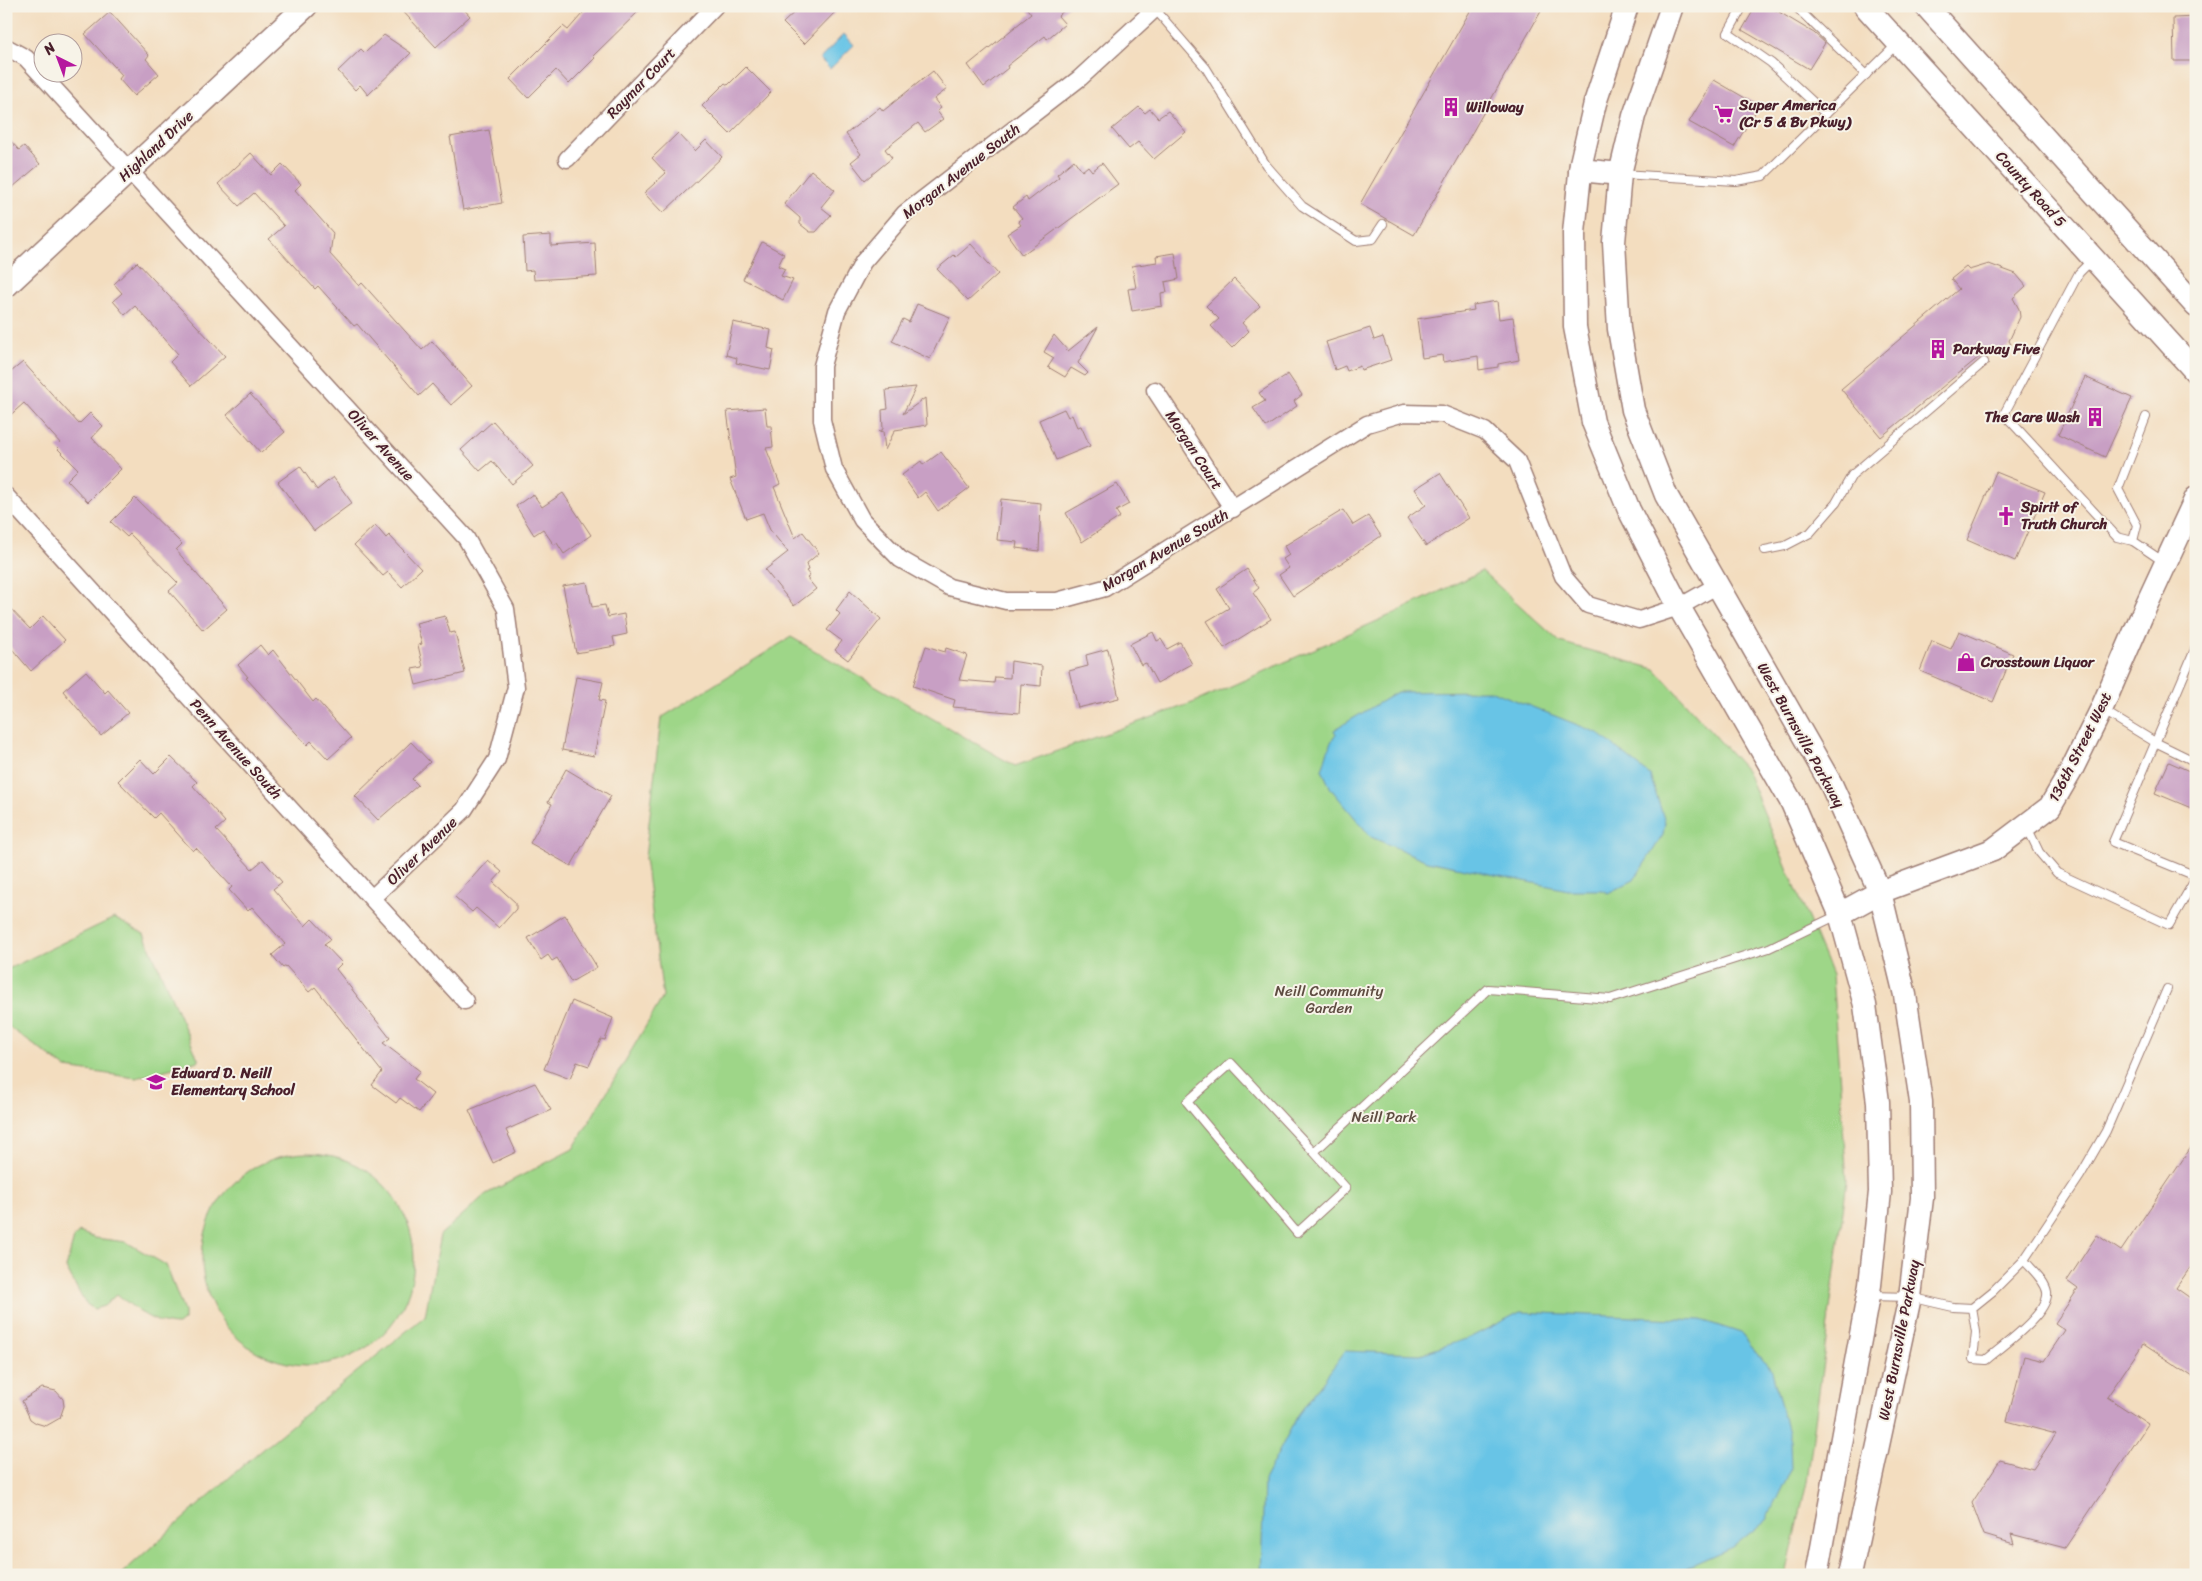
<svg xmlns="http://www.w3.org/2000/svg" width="2202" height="1581" font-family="Sriracha,sans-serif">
<rect width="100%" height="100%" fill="#f7f3e8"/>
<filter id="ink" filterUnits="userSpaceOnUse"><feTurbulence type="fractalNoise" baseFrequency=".02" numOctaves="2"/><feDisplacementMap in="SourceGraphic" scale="10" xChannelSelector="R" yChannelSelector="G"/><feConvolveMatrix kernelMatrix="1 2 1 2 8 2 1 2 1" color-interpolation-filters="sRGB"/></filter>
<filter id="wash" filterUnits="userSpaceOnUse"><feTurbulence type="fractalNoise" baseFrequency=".0096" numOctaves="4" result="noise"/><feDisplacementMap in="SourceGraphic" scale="20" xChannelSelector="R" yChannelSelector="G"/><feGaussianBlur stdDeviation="1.12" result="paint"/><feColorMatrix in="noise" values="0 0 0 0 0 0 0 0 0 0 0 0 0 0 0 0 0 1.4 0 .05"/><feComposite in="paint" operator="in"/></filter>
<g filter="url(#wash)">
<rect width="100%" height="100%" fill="#f3ddbf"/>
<!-- green -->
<g fill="#9ed688" stroke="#747a5a">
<path d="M1482,571l78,71 95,27 91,101 86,205 15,206 -40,301 -21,93h-1666l128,-114 177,-145 15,-81 46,-41 87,-45 90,-152 -18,-139 16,-140 130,-81 224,129 180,-64 198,-88z"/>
<path d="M114,918l30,16 55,127 -63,17 -70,-10 -60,-43v-55z"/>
<circle cx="308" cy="1259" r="106"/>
<path d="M79,1232l16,6 31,4 40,23 18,47v8l-6,5c-24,0 -43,-16 -61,-31l-13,12 -10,3 -9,-6 -19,-35 8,-30z"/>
</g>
<!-- water -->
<g fill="#68c4e6" stroke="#597288">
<path d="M844,34l10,11 -24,24 -10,-10z"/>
<path d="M1492,691l106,42 52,42 15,47 -2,13 -29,45 -26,13 -6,-3h-34l-141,-29 -56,-24 -40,-48 -9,-19 8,-26 6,-10 -2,-4 63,-38z"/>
<path d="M1520,1312l181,8 40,13 31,38 18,70 1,28 -24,50 -34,28 -63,28h-409l3,-95 34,-65 47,-64 75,3 49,-16z"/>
</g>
<g id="blocks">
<!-- building -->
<g fill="#c89fc4">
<path d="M398,6h63l9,10 -34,31z"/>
<path d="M589,6h55l-51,50 2,2 -26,26 -13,-14 -28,28 -18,-19 53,-53 5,4z"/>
<path d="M801,6h40l-37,38 -21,-21z"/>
<path d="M1025,6h44l-11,10 7,8 -18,15 -2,-3 -38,30 1,2 -24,19 -16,-22 63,-51z"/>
<path d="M1473,6h71l-130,229 -54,-31z"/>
<path d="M1756,6h13l45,27 11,10 -16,26 -67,-39z"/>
<path d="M110,12l39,43 -3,4 13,15 -25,22 -15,-17 3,-4 -37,-41z"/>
<path d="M2196,17v44h-22l-1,-43z"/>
<path d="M384,35l27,18 -43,42 -8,-10 -5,5 -17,-19 23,-22 4,4z"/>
<path d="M746,67l25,25 -41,42 -28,-28 23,-23 3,2z"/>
<path d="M933,71l14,18 -13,10 7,9 -4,3 6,8 -18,13 -7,-9 -33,26 7,9 -27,22 -14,-18 10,-8 -15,-20 34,-27 3,4z"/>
<path d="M1714,80l45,26 -25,41 -45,-25z"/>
<path d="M1139,107l6,6 5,-4 8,9 10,-7 18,21 -32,27 -16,-17 -9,7 -17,-20z"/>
<path d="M489,130l13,73 -39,7 -13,-73z"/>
<path d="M678,133l17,18 11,-11 16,17 -59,56 -19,-20 22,-20 -14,-15z"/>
<path d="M6,136l13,14 5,-4 16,18 -34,29z"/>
<path d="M251,153l20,22 11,-11 19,20 -6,6 38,43 -3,21 29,32 3,-3 60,67 10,-9 40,45 -21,19 -19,-21 -13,12 -62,-72 -3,2 -36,-40 -3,3 -46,-50 15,-13 -30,-33 -15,13 -21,-22z"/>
<path d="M1074,160l8,11 6,-5 4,5 10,-8 16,21 -96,71 -15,-21 14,-9 -3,-4 4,-3 -9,-11 13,-10 2,4 31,-24 -2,-3z"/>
<path d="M811,170l24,20 -14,17 10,8 -15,17h-6l-10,-8v-6l-16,-14z"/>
<path d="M551,235v11l44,-3 2,33 -63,4 -1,-10 -8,1 -2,-34z"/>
<path d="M762,242l22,12 -6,12 7,3 -4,7 12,4 -10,20 -40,-21z"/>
<path d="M971,244l27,30 -30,27 -31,-32 17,-14 2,2z"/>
<path d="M1175,253l4,26 -14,3 2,10 -6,1 1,13 -30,5 -4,-22 8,-1 -4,-22 25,-4 -1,-6z"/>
<path d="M137,262l88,94 -34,30 -21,-24 8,-8 -29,-33 -14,-15 -10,9 -12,-14 9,-8 -8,-9z"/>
<path d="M1989,264l27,10 10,12 -13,12 6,11 1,8 -11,24 2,3 -14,12 -7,-8 -109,89 -40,-48 118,-100 -8,-10 15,-12 3,3z"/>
<path d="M1234,279l26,27 -18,17 7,8 -17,17 -21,-22 8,-7 -13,-13z"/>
<path d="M1497,301l2,18 14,-2 6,43 -21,4v3l-19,3 -1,-14 -35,6 -1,-7 -20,3 -5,-39 57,-9 -1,-5z"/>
<path d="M917,304l33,13 -20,42 -38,-18 11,-22 6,3z"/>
<path d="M733,322l38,8 -3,18 6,2 -4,20 -34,-7 1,-5 -11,-3z"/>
<path d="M1098,327l-20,36 10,10 -3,3 -14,-8 -6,9 -17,-10 6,-9 -10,-6 10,-17 14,16z"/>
<path d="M1370,328l4,12 9,-3 8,23 -30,10 -1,-4 -13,5 -2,-5 -10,4 -9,-28z"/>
<path d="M23,362l56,62 11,-11 13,13 -11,12 29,31 -33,33 -21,-22 11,-11 -21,-21 4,-4 -37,-41 -18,16v-43z"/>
<path d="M1288,374l14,21 -8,6 3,5 -31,21 -13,-19 12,-7 -6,-8z"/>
<path d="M2085,377l47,21 -27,59 -47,-22z"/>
<path d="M916,387l-13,27 22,-16 2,27 -32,5 -10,20 -2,-19 -4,1 4,-3 -1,-19 6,-1 -2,-19z"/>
<path d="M250,394l35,38 -24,21 -34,-38z"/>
<path d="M765,408l2,18h4l2,21 -7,1 14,36 -6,3 21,51 8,-6 16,21 -13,11 2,6 -2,1 4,5 -3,2 9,11 -22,17 -29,-36 23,-18 -18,-22 -7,-17 -17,6 -16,-40 6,-2 -9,-66z"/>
<path d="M1064,409l4,8 4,-2 5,12 4,-1 9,20 -34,14 -17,-40z"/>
<path d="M493,421l40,45 -21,18 -20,-23 -12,10 -19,-21z"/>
<path d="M941,452l28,36 -31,23 -13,-19 -7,6 -16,-23 19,-14 2,4z"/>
<path d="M300,466l17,24 16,-13 19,26 -38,28 -36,-49z"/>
<path d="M1996,472l49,20 -30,69 -48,-21z"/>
<path d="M1440,473l29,45 -43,28 -19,-28 19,-13 -11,-16z"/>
<path d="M1117,484l12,20 -13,7 4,6 -38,25 -16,-29z"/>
<path d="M563,493l28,42 -27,19 -7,-11 -3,2 -11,-16 -9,6 -18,-29 17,-12 9,13z"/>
<path d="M135,498l47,46 -6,6 51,59 -24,21 -34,-39 9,-8 -48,-49 -3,3 -16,-15z"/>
<path d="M1001,499l40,4 -2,48 -23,-3 1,-6 -20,-2z"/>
<path d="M1343,510l10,15 15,-9 13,20 -88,60 -14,-21 10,-7 -6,-9 6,-4 -5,-9z"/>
<path d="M375,525l11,13 3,-3 32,34 -19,18 -14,-15 -5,4 -29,-31z"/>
<path d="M1247,569l12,19 -6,5 18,26 -47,29 -17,-27 22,-13 -12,-19z"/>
<path d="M587,582l5,25 13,-2 3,12 16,-3 3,20 -14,3 2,9 -39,7 -13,-67z"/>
<path d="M850,591l31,28 -33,41 -13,-10 7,-9 -15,-11 13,-16 -4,-4z"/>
<path d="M6,604l24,25 13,-13 22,24 -34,31 -25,-29z"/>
<path d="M445,616l5,17 5,-1 10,41 -49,12 -4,-16 11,-2 -5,-22 4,-1 -6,-21z"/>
<path d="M1959,631l54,23 -20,48 -73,-31 12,-30 19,8z"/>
<path d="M1153,632l4,9 4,-2 6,10 13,-7 12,22 -35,19 -11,-20 -5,2 -11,-21z"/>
<path d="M260,645l8,10 5,-5 40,52 3,-3 35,39 -23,21 -17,-18 -4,4 -61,-67 2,-1 -10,-12z"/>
<path d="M926,646l19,6 1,-4 21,7 -8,25 35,3 1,-6 15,1 1,-17 31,5 -1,20 -20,-2 -2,29 -66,-6 2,-7 -42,-14z"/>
<path d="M1108,649l11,49 -41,10 -9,-37 19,-5 -2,-11z"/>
<path d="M86,671l19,22 3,-3 20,23 -27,23 -38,-45z"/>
<path d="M576,677l27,5 -4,18 6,1 -11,55 -32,-6z"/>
<path d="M411,742l19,20 -18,17 6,6 -40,35 -23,-24z"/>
<path d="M171,757l26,25 -4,4 32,36 -9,8 36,39 11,-9 19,22 -9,7 32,37 7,-7 19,20 -7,5 18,19 -6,6 54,69 -7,5 37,28 -6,8 19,15 -14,18 -19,-14 -4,5 -24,-18 10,-13 -67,-85 -6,5 -23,-26 -3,2 -11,-13 13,-11 -33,-37 -4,4 -19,-21 3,-3 -36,-39 -3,3 -34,-38 -5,5 -36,-37 22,-22 14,15z"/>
<path d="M2169,762l27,12v36l-41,-17z"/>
<path d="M566,769l45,27 -40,70 -41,-23 22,-39 -4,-2z"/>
<path d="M488,860l14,12 -9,10 23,21v6l-17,19 -23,-20 -4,4 -17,-15z"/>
<path d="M565,915l32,52 -26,15 -14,-24 -5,3 -4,-6 -7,5 -13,-22z"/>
<path d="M572,1001l41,17 -8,22 -4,-1 -12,27 -12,-4 -7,17 -26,-10z"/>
<path d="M535,1083l16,27 -45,20 10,22 -23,11 -24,-53z"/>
<path d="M2196,1140v119l-20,29 20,14v77l-53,-35 -36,53 41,27 -83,124 -54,-14 3,10 -30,-9 -12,-32 28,-43 33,9 23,-35 -49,-13 17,-65 20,5 21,-31 -10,-7 23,-34 -11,-8 30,-46 24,16z"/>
<path d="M42,1388l14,3 7,8 1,7 -4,12 -14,8 -10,-3 -6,-4 -8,-18z"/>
</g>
</g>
</g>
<g filter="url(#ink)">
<use href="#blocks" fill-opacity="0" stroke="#9e7e75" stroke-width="1"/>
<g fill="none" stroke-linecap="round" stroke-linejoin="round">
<!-- lane casing -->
<g stroke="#9e7e75" stroke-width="10">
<g id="lane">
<path d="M1743,6l-15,27 43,30 55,51"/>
<path d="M1795,6l71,69"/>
<path d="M1155,9l51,59 60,97 36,41 54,35 17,-2 10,-15"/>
<path d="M1622,174l114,7 27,-5 133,-131"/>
<path d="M2093,259l-14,14 -75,141 113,123 16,4"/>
<path d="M2146,417l-28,72 19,36 -4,16 31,21"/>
<path d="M1765,550l20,-4 25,-13 26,-30 16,-28 132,-113"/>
<path d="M2196,647l-83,195 83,34"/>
<path d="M2104,711l51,31 41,20"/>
<path d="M2027,827l12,25 18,21 112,52 27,-47"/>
<path d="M1314,1152l32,36 -49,45 -110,-131 44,-39 83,89 174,-163 122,10 159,-51 69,-33"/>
<path d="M1870,1296l40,1 43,10 19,1 21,-17 31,-31 56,-84 26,-45 61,-142"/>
<path d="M1972,1308l4,24 -3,27 13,1c15,-13 64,-47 61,-68 -2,-12 -16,-23 -23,-32"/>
</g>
</g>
<!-- street casing -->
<g stroke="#9e7e75" stroke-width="19">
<g id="street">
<path d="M1158,6l-78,72 -175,135 -42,49 -26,49 -15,55v54l12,49 28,51 38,39 49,28 57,14h51l48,-13 262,-164 37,-11 38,1 43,17 32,30 46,115 25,29 51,15 40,-13 39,-22"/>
<path d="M6,47l20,11 440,480 40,71 10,78 -19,72 -33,51 -92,88"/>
<path d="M567,159l148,-153"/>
<path d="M1155,390l78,119"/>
<path d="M6,496l459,505"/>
</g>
</g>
<!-- secondary casing -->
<g stroke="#9e7e75" stroke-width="25">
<g id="secondary">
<path d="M1627,6l-32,97 -14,60 -7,70 1,94 18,95 36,88 50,97 113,196 48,111 25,91 13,97 2,90 -10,93 -53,290"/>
<path d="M1672,6l-38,110 -14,58 -6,68 5,87 14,81 33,85 165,289 49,108 25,103 16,107 1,96 -12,99 -60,278"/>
<path d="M1865,6l331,366"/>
<path d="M1926,6l270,300"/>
<path d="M1580,170l40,4"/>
<path d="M6,286l300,-280"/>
<path d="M1840,914l40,-22 113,-42 57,-43 21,-36 30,-61 44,-102 51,-110"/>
</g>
</g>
<!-- lane -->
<use href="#lane" stroke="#fff" stroke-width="8"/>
<!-- street -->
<use href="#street" stroke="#fff" stroke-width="16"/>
<!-- secondary -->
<use href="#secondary" stroke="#fff" stroke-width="22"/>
</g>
</g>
<!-- icons -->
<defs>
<g id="building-bare" transform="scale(1.5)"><path d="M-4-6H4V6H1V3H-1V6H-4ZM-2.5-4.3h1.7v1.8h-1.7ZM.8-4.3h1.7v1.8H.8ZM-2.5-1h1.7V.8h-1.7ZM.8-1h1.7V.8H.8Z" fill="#b5179e" stroke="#f7f3e8" stroke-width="2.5" paint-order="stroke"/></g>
<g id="supermarket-bare" transform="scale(1.5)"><path d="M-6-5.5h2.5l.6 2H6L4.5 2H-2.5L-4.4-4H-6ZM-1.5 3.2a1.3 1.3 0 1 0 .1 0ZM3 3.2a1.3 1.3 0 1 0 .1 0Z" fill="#b5179e" stroke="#f7f3e8" stroke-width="2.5" paint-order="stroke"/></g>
<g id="church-bare" transform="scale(1.5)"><path d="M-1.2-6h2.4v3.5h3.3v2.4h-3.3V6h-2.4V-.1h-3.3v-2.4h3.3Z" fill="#b5179e" stroke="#f7f3e8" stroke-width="2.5" paint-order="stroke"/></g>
<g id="shop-bare" transform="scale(1.5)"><path d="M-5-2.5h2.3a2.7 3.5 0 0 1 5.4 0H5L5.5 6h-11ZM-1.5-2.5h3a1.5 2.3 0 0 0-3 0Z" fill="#b5179e" stroke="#f7f3e8" stroke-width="2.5" paint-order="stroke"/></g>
<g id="school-bare" transform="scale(1.5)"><path d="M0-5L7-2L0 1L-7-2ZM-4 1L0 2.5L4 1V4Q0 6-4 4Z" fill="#b5179e" stroke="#f7f3e8" stroke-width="2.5" paint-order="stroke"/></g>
</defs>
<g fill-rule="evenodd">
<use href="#building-bare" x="1451" y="107"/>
<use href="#supermarket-bare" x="1724" y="114"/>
<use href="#building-bare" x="1938" y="349"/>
<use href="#building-bare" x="2095" y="417"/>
<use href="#church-bare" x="2006" y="516"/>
<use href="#shop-bare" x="1966" y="662"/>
<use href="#school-bare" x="156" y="1082"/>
</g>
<g text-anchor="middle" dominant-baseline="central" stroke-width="4" stroke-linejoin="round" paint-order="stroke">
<!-- street labels -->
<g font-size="15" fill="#4a1f2b" stroke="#f7f3e8">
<text transform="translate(641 83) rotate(-46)">Raymar Court</text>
<text transform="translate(156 146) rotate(-43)">Highland Drive</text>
<text transform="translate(961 171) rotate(-38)">Morgan Avenue South</text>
<text transform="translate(2031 189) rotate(48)">County Road 5</text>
<text transform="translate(381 445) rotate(48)">Oliver Avenue</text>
<text transform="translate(1194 450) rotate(57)">Morgan Court</text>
<text transform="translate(1165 550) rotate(-31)">Morgan Avenue South</text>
<text transform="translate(1801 735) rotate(61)">West Burnsville Parkway</text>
<text transform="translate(2080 747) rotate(-63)">136th Street West</text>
<text transform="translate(236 749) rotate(48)">Penn Avenue South</text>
<text transform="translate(422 851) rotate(-44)">Oliver Avenue</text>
<text transform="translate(1899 1340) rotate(-79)">West Burnsville Parkway</text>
</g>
<!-- poi labels -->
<g font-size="15" font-weight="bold" fill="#4a1f2b" stroke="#f7f3e8" text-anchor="start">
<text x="1739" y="105">Super America<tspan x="1739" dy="17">(Cr 5 &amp; Bv Pkwy)</tspan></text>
<text x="1466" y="107">Willoway</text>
<text x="1953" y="349">Parkway Five</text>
<text x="2080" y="417" text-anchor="end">The Care Wash</text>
<text x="2021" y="507">Spirit of<tspan x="2021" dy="17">Truth Church</tspan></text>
<text x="1981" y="662">Crosstown Liquor</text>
<text x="171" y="1073">Edward D. Neill<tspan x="171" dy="17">Elementary School</tspan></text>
</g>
<!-- park labels -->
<g font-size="15" fill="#5f4d42" stroke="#f7f3e8">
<text x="1329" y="991">Neill Community<tspan x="1329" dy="17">Garden</tspan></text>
<text x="1384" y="1117">Neill Park</text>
</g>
</g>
<!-- margin -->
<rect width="2202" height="1581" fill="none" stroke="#f7f3e8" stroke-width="25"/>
<!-- north arrow -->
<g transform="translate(58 58) rotate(318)"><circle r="24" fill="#f7f3e8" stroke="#b29e9c"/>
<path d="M0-4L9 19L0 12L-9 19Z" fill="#b5179e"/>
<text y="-8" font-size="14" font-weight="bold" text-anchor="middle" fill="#4a1f2b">N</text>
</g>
</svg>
